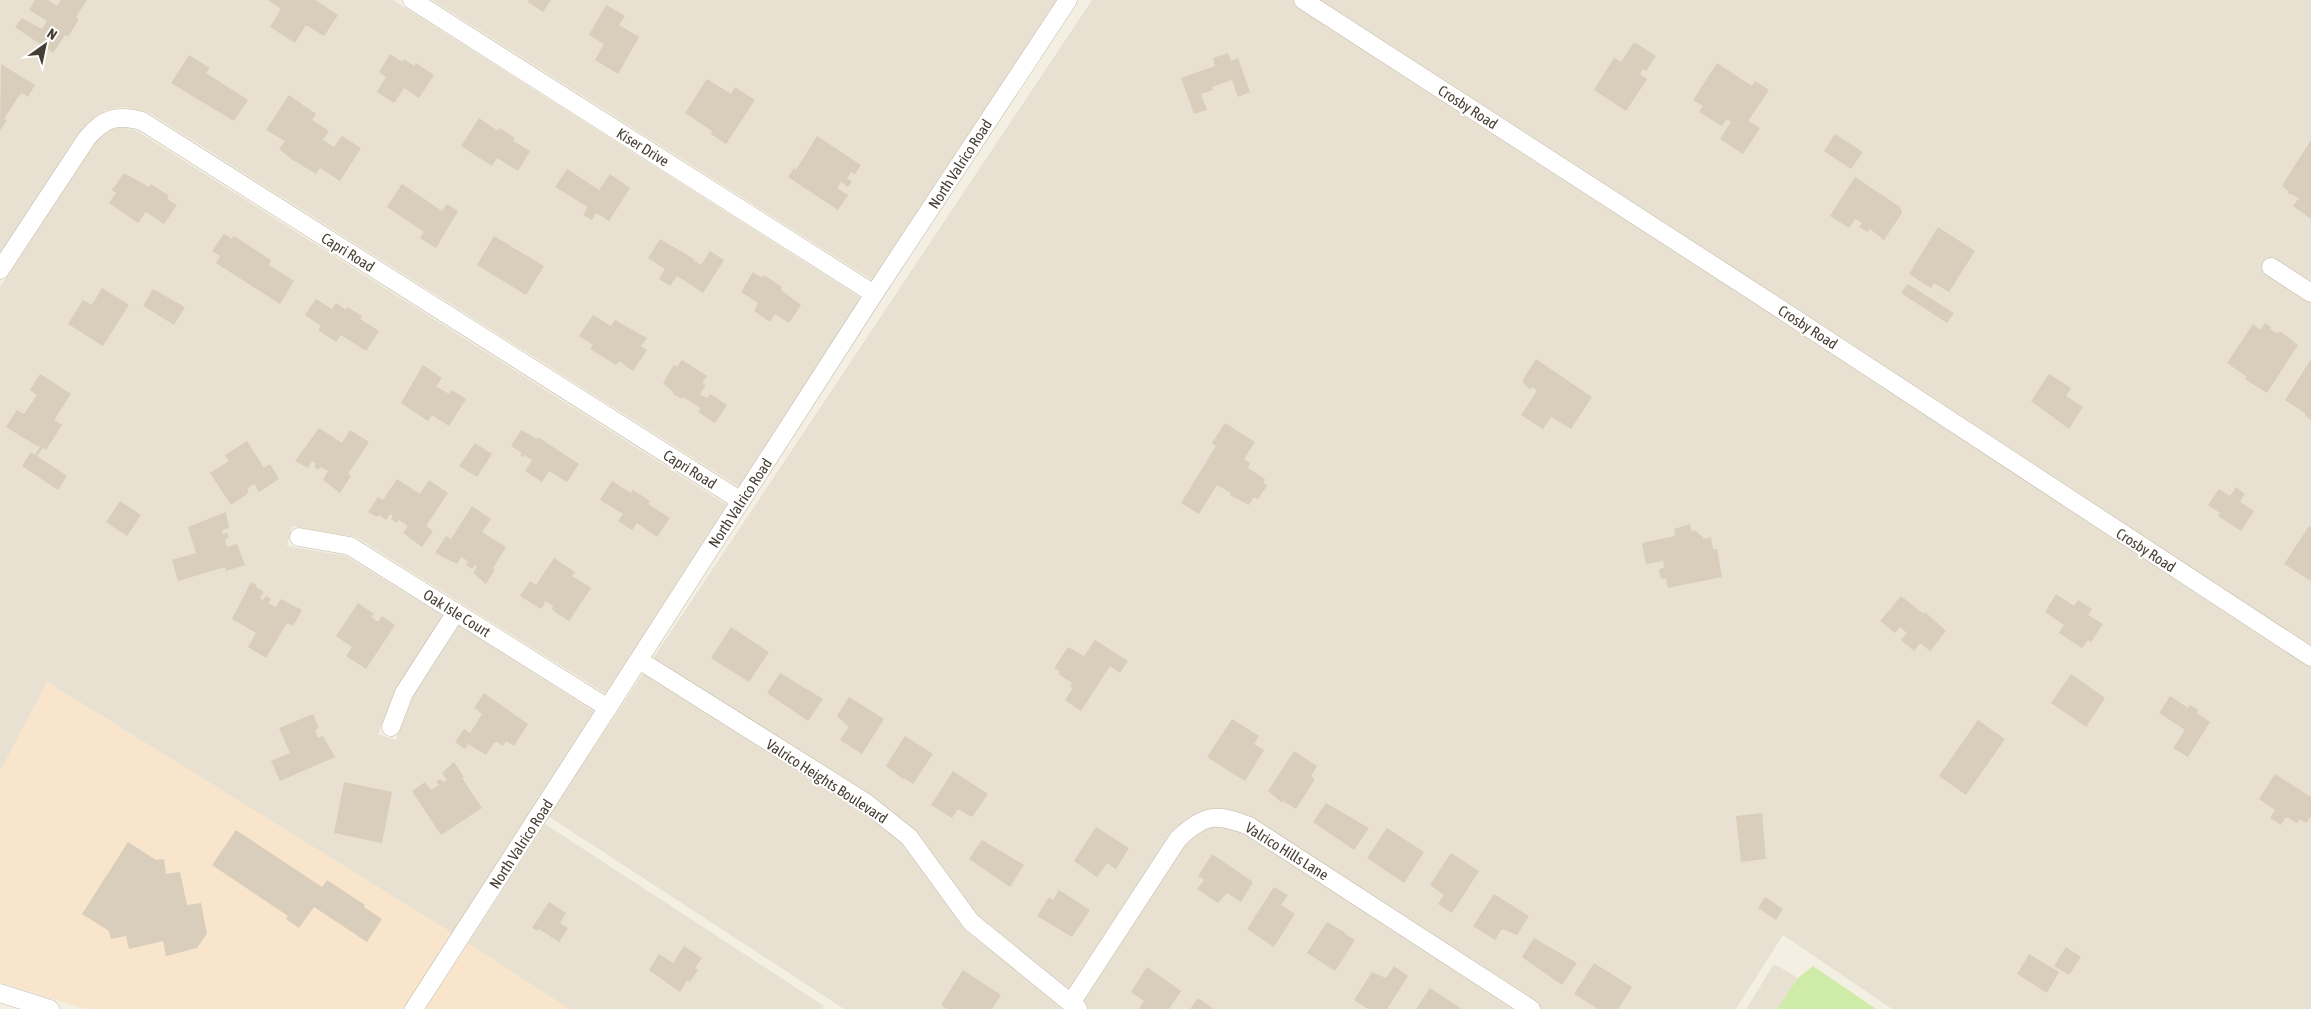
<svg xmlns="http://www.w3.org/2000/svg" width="2311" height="1009" font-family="'Asap Condensed',sans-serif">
<rect width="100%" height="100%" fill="#f4efe3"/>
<!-- residential -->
<g fill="#e8e1d1">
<path d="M0,0h393l468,298 -122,189 -591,-375 -25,-5 -17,3 -13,8 -14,15 -79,120z"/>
<path d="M432,0h625l-185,280z"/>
<path d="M1092,0h1219v1009h-419l-109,-74 -47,74h-892l-296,-193z"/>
<path d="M123,127l14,4 590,374 -121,189 -250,-157 -64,-11 -5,20 59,10 97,60 -46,71 -19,47 18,6 17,-43 46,-71 136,86 -143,221 -405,-251 -47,90v-485l94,-144 8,-8 10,-6z"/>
<path d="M545,824l279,182 -2,3h-253l-101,-66z"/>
<path d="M1774,964l24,14 -21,31h-31z"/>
</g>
<!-- commercial -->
<g fill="#f8e5cc">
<path d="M47,682l405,251 -49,76h-319l-84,-27v-210z"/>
<path d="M468,943l18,12 83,54h-144z"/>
</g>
<!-- green -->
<path fill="#ceeca8" d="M1813,966l63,43h-99l21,-31z"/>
<!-- building -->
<g fill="#d9cdbb">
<path d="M35,0h13l9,6 4,-6h26l-11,17 3,2 -11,18 -3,-2 -12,18 -38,-26 7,-9 20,11 5,-8 -18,-11z"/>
<path d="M268,0h47l23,15 -14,21 -18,-11 -11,18 -25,-16 11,-18z"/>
<path d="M529,0h22l-8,12 -15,-10z"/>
<path d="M606,5l19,11 -6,9 20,12 -21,37 -23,-14 9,-16 -15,-9z"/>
<path d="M1634,42l22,14 -10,15 -3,-2 -3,5 7,5 -21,32 -32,-21 20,-32 7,4z"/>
<path d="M1228,53l3,8 7,-3 12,34 -12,5 -6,-17 -20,7 1,3 -12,4 6,16 -13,4 -13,-36 34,-12 -2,-8z"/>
<path d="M390,54l12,8 2,-3 10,7 2,-3 18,12 -15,23 -15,-10 -10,15 -17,-11 9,-15 -7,-5z"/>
<path d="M189,55l21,13 -4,5 42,27 -14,21 -63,-38z"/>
<path d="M1717,63l35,23 3,-5 14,9 -21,31 12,7 -17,26 -23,-15 11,-17 -4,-3 -5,7 -23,-14 4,-6 -10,-6z"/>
<path d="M1,64l34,21 -7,12 -6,-4 -4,4 -14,22 3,1 -7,11z"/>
<path d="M707,79l24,15 4,-7 20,13 -29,44 -15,-10 1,-3 -27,-18z"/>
<path d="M289,95l27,19 -4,6 17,11 -6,9 11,7 8,-11 19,12 -21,33 -20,-13 -4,6 -23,-14 -14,-11 6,-8 -19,-11z"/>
<path d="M479,118l19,13 2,-3 15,10 -2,3 17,10 -12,20 -21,-13 -5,8 -31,-20z"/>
<path d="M1835,134l28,18 -12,17 -27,-18z"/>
<path d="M817,136l44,29 -6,9 -4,-2 -4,6 5,4 -4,5 -7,-5 -4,6 11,7 -10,15 -50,-33 6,-9 2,2z"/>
<path d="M2311,140v79l-18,-13 6,-8 -11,-5 1,-2 -6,-4v-3z"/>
<path d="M567,169l32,21 11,-16 20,14 -21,33 -13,-8 -4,7 -9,-5 5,-8 -33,-20z"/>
<path d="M124,173l25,14 2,-3 18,12 -2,3 10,6 -13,19 -18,-12 -8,11 -29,-20 7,-10 -4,-3z"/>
<path d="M1855,177l45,30 2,6 -18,27 -14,-11 -2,3 -9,-5 3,-4 -7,-4 -6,9 -19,-12z"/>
<path d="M402,184l40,27 5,-7 11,7 -22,37 -16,-10 4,-6 -37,-25z"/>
<path d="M1938,227l37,24 -26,41 -15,-9 -3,5 -22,-14z"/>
<path d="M224,234l8,5 2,-3 37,24 -2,5 25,16 -14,23 -64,-41 4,-7 -8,-5z"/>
<path d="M494,236l50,30 -18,29 -49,-30z"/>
<path d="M660,239l34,20 -1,1 8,5 9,-14 14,9 -21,33 -26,-17 -7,10 -11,-7 6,-10 -17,-11z"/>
<path d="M753,272l9,6 2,-3 18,12 -1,3 20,15 -12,18 -14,-9 -5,8 -16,-11 4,-8 -17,-11z"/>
<path d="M1908,284l46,29 -7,10 -46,-30z"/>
<path d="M102,288l27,17 -26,41 -35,-22 15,-24 9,5z"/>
<path d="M153,289l32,18 -11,18 -31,-19z"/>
<path d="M316,299l16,10 4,-6 10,7 1,-3 15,9 -2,3 19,12 -13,20 -25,-16 -5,7 -18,-12 3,-4 -16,-11z"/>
<path d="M593,315l18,11 4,-6 32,18 -6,8 6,4 -14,21 -14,-10 -3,4 -26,-16 3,-4 -14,-9z"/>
<path d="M2265,323l6,4 -1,2 8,5 2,-3 18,14 -31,48 -22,-14 2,-2 -20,-14 26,-39 7,6z"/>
<path d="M1536,359l56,38 -21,32 -20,-12 -8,12 -22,-14 16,-24 -5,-4 -2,3 -8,-9z"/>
<path d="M2311,359v61l-6,-4 1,-2 -21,-14z"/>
<path d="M682,360l25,16 -5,7 4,2 -6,9 7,4 3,-4 17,11 -12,18 -17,-11 3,-4 -18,-11 -1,2 -9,-5 1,-1 -11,-10 11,-18 3,2z"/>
<path d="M423,365l19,13 -6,8 13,8 3,-4 14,9 -17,27 -17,-11 -4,6 -27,-18z"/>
<path d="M40,374l31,20 -17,26 8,5 -16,25 -3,-2 -6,8 30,20 -9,14 -36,-24 9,-14 4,3 5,-9h-3l-31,-19 11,-17 7,4 13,-19 -7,-5z"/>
<path d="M2049,374l22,14 -5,8 17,11 -14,22 -38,-28z"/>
<path d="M1225,423l30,19 -11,17 6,4 -2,5 17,11 -2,4 4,3 -9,13 -4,-2 -5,8 -19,-10 1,-2 -14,-8 -18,29 -18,-11 35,-57 -4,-3z"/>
<path d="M319,428l23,15 8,-13 19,12 -21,32 3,2 -11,17 -17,-13 5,-9 -7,-4 -3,3 -4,-3 2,-3 -4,-3 -4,7 -13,-7z"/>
<path d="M521,430l16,9 1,-2 41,27 -12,18 -18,-11 -7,11 -17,-11 7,-11 -8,-5 -1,2 -3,-2 2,-2 -11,-7z"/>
<path d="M247,441l17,27 6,-4 9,15 -20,13 -5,-8 -7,5 2,2 -3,4 -15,10 -21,-32 19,-12 -4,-6z"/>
<path d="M475,443l17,11 -15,23 -18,-11z"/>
<path d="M397,479l23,15 9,-14 19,13 -22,33 7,5 -11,16 -19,-14 5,-7 -9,-6 -2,3 -6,-4 2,-3 -3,-2 -4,6 -7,-5 -2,2 -9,-5 10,-15 5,3z"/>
<path d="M612,481l19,12 2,-3 17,11 -2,3 22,14 -13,19 -20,-14 -5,7 -14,-9 5,-7 -23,-14z"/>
<path d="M2236,487l9,7 -5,8 14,9 -13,20 -23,-15 2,-3 -12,-8 11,-16 11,7z"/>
<path d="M120,501l21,14 -14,21 -21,-14z"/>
<path d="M472,506l19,13 -9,13 24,15 -13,21 2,2 -9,14 -13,-11 4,-6 -2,-2 -3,4 -6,-4 2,-4 -7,-4 -4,7 -22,-11 11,-17 5,3z"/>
<path d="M226,512l3,16 -7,2 1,4 4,-1 2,5 -4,1 2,8 10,-3 8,21 -19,6 -1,-4 -47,14 -6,-21 24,-7 -8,-26z"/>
<path d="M1690,524l2,8 2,-2 9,7 -1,2 9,-2 2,12h4l5,28 -54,11 -2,-10 -5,1 -2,-10 5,-1 -1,-7 -17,3 -4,-21 33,-7 -1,-7z"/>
<path d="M2309,526l2,1v54l-27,-17z"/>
<path d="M554,558l21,14 -3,4 19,12 -22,33 -14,-9 -3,-3 1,-3 -7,-5 -5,8 -21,-13 10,-15 6,4z"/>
<path d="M251,582l6,3 -1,2 8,5 -4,6 3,2 3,-4 5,3 -3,4 8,4 5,-8 21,11 -9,16 -6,-3 -21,35 -18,-11 8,-14 -24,-14z"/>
<path d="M2056,594l18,12 4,-6 14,9 -4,6 15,9 -12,18 -3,-2 -6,8 -23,-15 5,-8 -19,-13z"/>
<path d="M1901,596l23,18 1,-2 21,19 -16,20 -10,-8 -6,8 -13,-11 6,-7 -7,-6 -5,6 -15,-12z"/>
<path d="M358,603l16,11 -3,3 7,5 4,-6 13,9 -29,44 -20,-13 6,-9 -16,-11z"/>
<path d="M731,627l38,25 -20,30 -38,-24z"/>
<path d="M1095,640l33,21 -8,12 -10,-7 -29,45 -16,-11 8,-12 -3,-2 2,-3 -14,-9 2,-2 -6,-4 14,-21 16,9z"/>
<path d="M780,673l43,26 -15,22 -41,-28z"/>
<path d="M2071,674l34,24 -19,29 -35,-24z"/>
<path d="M484,693l44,31 -14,22 -8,-5 -3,5 -6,-4 -3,1 -8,12 -18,-11 -3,5 -10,-7 9,-13 6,4 12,-19 -8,-6z"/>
<path d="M2170,696l18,12 2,-3 8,5 -1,3 13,9 -22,35 -15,-9 12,-18 -26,-17z"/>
<path d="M849,697l35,22 -22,35 -22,-14 9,-13 -12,-11z"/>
<path d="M313,714l6,14 -4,2 3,8 5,-2 12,21 -55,24 -9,-20 19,-8 -11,-25z"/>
<path d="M1232,719l27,17 -5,8 10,6 -19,31 -38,-24z"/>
<path d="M1978,720l27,19 -39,56 -27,-19z"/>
<path d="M905,736l28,18 -20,30 -9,-6 -1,1 -17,-13z"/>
<path d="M1294,751l23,15 -6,10 4,3 -19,30 -13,-8 -1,2 -14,-12z"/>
<path d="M454,762l10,15 -2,1 20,30 -41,27 -29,-44 13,-9 6,8 8,-5 -3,-3 4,-3 3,3 4,-2 -5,-7z"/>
<path d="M953,771l35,23 -16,23 -14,-8 -6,9 -21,-13z"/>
<path d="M2275,774l36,23v19l-5,7 -6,-4 -3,4 -11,-6 -5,8 -11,-7 5,-8 -16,-11z"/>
<path d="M344,782l48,10 -10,51 -48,-10z"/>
<path d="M1326,803l43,25 -15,22 -41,-28z"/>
<path d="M1762,813l4,46 -25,3 -5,-46z"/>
<path d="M1096,827l33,21 -13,21 -9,-6 -10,14 -23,-16z"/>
<path d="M1387,828l37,24 -20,31 -37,-25z"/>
<path d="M236,830l86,57 5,-7 38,25 -1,2 18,12 -15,23 -53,-35 -15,21 -13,-9 2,-3 -76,-51z"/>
<path d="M982,840l42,25 -14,22 -41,-28z"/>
<path d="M128,842l28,18 8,-1 2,15 14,-2 7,33 14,-2 6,31 -10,14 -31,8 -3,-15 -34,8 -3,-13 -15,3 -2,-8 -27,-17z"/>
<path d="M1451,853l28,18 -27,42 -14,-9 6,-9 -14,-10z"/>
<path d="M1212,854l41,28 -12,20 -14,-9 -9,10 -21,-14 7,-9 -6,-4z"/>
<path d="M1274,887l14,8 -7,10 14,9 -21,33 -27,-18z"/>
<path d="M1059,890l31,20 -18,27 -35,-21 12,-19 4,3z"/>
<path d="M1494,894l35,22 -12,19 -15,-6 -7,11 -22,-14z"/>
<path d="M1765,897l18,12 -7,11 -18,-12z"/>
<path d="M549,902l17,11 -6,10 8,5 -9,14 -20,-13 -1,2 -6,-3z"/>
<path d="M1327,922l19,11 -1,1 10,6 -20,31 -28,-18z"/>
<path d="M1534,938l43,25 -15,22 -40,-28z"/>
<path d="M684,946l18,12 -7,10 3,2 -8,12 -3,-2 -7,12 -31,-22 10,-16 14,9z"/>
<path d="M2066,947l15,10 -12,18 -15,-9z"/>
<path d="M2029,954l30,18 -12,21 -30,-19z"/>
<path d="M1594,963l38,24 -14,22h-20l-24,-15z"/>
<path d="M1394,966l14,10 -21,33h-19l-14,-9 18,-28 14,6z"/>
<path d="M1147,967l34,24 -12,18h-30l5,-8 -13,-9z"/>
<path d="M963,970l38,25 -9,14h-45l-6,-4z"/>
<path d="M1430,988l32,21h-46z"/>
<path d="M1198,998l16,11h-24z"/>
</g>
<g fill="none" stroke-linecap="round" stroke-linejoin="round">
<!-- minor casing -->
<g stroke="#c3b9a8" stroke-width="19">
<g id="minor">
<path d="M412,0l462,294"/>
<path d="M1303,0l459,297 549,360"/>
<path d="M2271,267l40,26"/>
<path d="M0,270l87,-132c17,-20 30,-24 55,-17l599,380"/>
<path d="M299,537l51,9 258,162"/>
<path d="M639,660l226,142 44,35 62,85 107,87"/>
<path d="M391,727l13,-34 52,-81"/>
<path d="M0,993l50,16"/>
<path d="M1071,1003l107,-164c26,-25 38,-26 71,-13l282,183"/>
<path d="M414,1009l460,-715 194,-294"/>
</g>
</g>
<!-- minor -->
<use href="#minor" stroke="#fff" stroke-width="18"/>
</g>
<g text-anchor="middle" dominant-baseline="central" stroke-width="4" stroke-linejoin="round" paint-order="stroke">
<!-- street labels -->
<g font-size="15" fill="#463e33" stroke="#fff">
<text transform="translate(1468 107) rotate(33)">Crosby Road</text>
<text transform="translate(643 147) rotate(32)">Kiser Drive</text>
<text transform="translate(960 164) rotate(-57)">North Valrico Road</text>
<text transform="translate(348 252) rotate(32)">Capri Road</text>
<text transform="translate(1808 327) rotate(33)">Crosby Road</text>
<text transform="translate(690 469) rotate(32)">Capri Road</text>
<text transform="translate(740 503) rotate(-57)">North Valrico Road</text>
<text transform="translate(2146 550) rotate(33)">Crosby Road</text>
<text transform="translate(457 613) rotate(32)">Oak Isle Court</text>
<text transform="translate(827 781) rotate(33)">Valrico Heights Boulevard</text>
<text transform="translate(521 844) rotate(-57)">North Valrico Road</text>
<text transform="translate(1287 851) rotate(32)">Valrico Hills Lane</text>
</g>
</g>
<!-- north arrow -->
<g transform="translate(45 45) rotate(33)" stroke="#ffffff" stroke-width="4" paint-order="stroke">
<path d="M0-4L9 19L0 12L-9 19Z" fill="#463e33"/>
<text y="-8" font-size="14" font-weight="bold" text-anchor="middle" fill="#463e33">N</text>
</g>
</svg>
